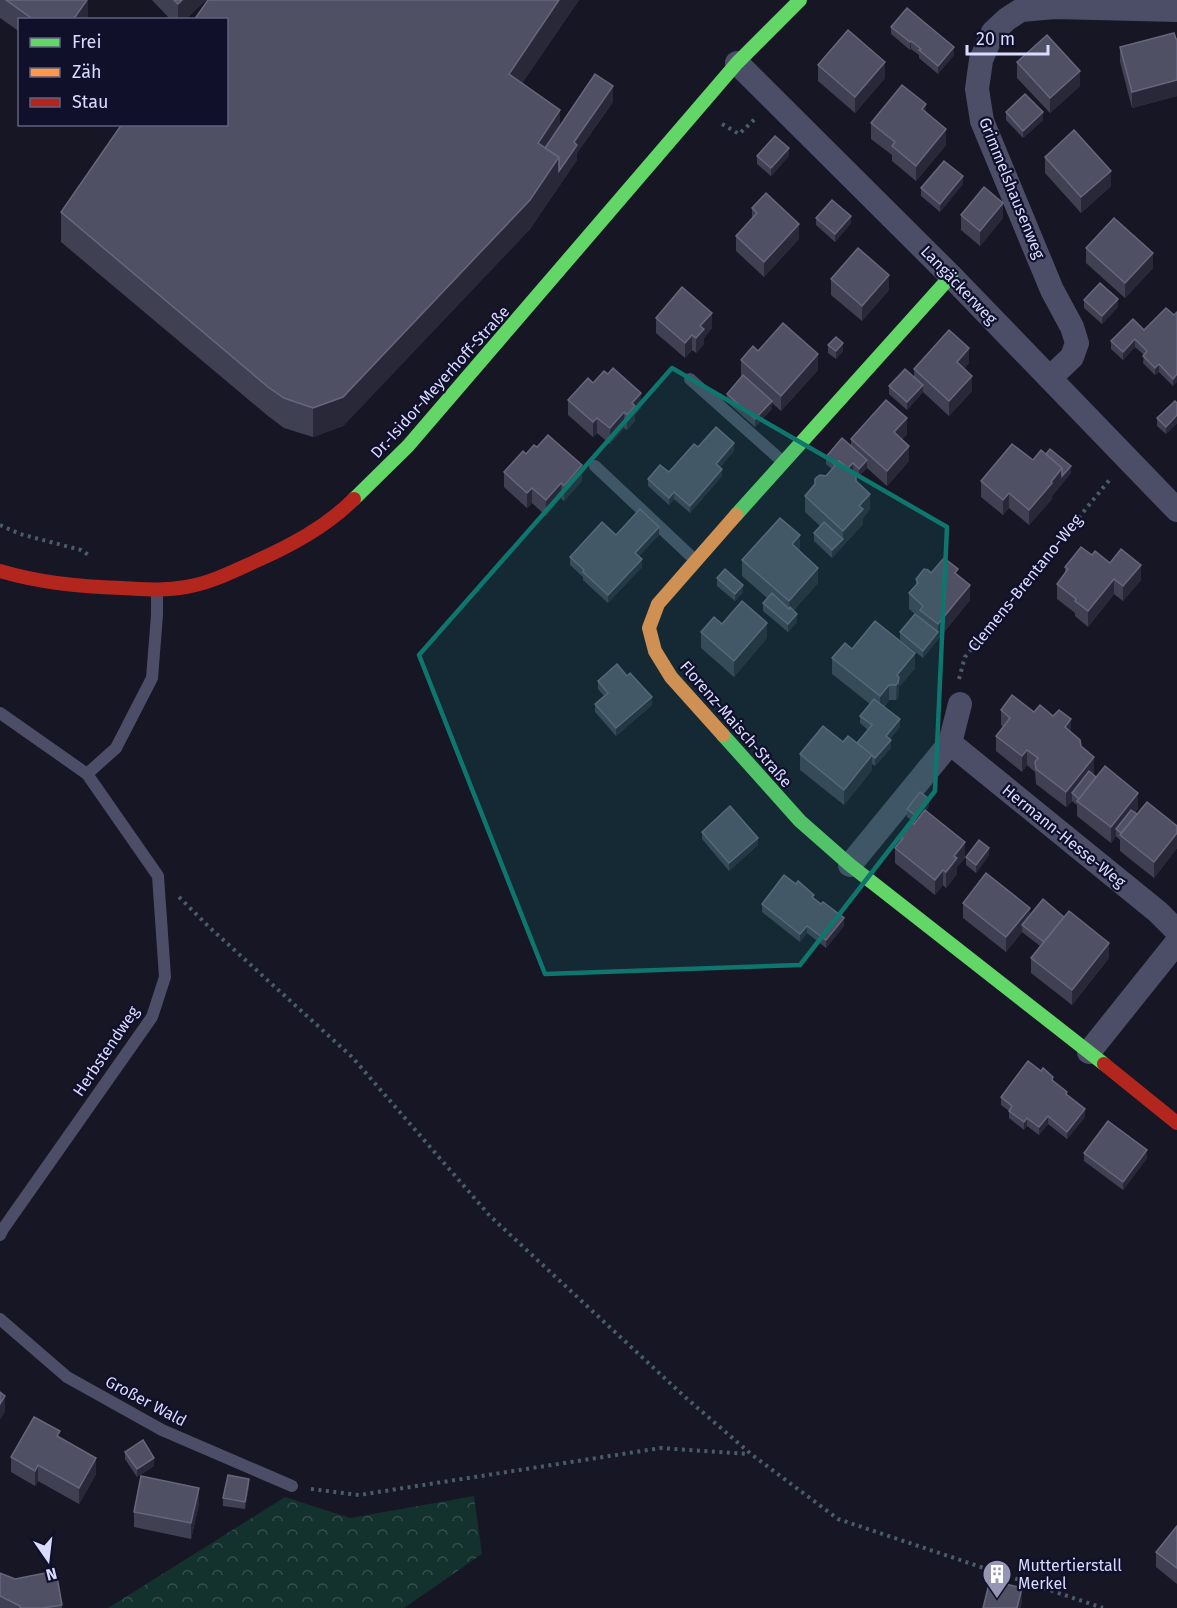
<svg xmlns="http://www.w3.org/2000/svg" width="1177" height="1608" font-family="'Fira Sans',sans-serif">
<defs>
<pattern id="forest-crowns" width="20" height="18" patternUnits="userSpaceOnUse" patternTransform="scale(1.5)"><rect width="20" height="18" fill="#13312d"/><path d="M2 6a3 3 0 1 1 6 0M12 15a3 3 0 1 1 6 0" fill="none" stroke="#354e4c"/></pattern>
</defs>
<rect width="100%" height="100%" fill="#161625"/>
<!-- forest -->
<path fill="url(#forest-crowns)" d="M474,1496l8,58 -78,54h-296l177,-111 65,21z"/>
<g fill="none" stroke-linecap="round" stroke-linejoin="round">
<!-- path -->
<g stroke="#495d68" stroke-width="4" stroke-dasharray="3 4.5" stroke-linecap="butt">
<path d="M722,124l17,10 17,-16"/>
<path d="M0,525l20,9 61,16 9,6"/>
<path d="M959,679l6,-22 146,-179"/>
<path d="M179,897l29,29 144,131 138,159 195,181 66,57 87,65 265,89"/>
<path d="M311,1489l48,6 302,-47 88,6"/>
</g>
<!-- lane -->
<g stroke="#4b4e66" stroke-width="12">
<path d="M690,379l92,82"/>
<path d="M595,466l100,94"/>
<path d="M0,713l87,61 71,102 7,101 -13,40 -149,212 -3,6"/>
<path d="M87,774l29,-26 36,-70 5,-63v-22"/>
<path d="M0,1319l67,58 95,53 130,56"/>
</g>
<!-- street -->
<g stroke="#4b4e66" stroke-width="24">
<path d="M737,63l214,213 226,234"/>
<path d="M1050,378l22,-21 5,-14 -5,-16 -20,-37 -70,-169 -5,-32 4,-29 12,-28 14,-13 14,-9 34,-3 122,3"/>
<path d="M950,743l208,169 19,19"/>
<path d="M850,865l100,-122 10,-39"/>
<path d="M1089,1052l88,-110"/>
</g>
<!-- fast -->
<g stroke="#63d668" stroke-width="14">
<path d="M354,499l54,-53 329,-383 63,-63"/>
<path d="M736,515l215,-239"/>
<path d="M723,735l77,86 50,44 254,199"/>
</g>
<!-- slow -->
<path stroke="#ff974d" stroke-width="14" d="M723,735l-52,-58 -16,-26 -6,-23 9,-24 78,-89"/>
<!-- jam -->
<g stroke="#b3261e" stroke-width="14">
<path d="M0,571c40,12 81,16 122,17 21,1 42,3 64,-1 24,-4 46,-15 68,-25 36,-16 72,-35 100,-63"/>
<path d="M1104,1064l73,59"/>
</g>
</g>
<!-- wall -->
<g fill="#404053">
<path d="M0,0h88v20h-68v12l-20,-14z"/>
<path d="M152,0h54l-21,20h-14z"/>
<path d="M579,0l-57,83 38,42 53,-23 -36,51v7l-47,69 -187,197 -30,11 -29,-9 -16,-12 -207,-174v-30z"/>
<path d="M891,27l63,28 -16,19 -19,-16v-3l-8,-6 -1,1 -19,-16z"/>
<path d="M1177,39v57l-45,12 -12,-46v-15z"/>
<path d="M1017,62l63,24 -30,27 -33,-35z"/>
<path d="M818,65l67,13 -30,35 -37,-32z"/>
<path d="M1006,112l37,8 -20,18 -17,-18z"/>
<path d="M926,113l20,32 -30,36 -24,-20v-6l-21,-16v-16z"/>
<path d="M757,156h32l-18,20 -14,-12z"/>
<path d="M1045,157l66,29 -30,27 -36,-40z"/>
<path d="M963,184l-23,28 -19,-16v-8z"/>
<path d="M752,208l47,31 -35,38 -28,-26v-15l16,-17z"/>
<path d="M961,215l42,3 -23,28 -19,-16z"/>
<path d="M816,218l35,5 -16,19 -19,-17z"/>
<path d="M1086,248l67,20 -28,30 -39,-35z"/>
<path d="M831,279l58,11 -27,31 -31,-26z"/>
<path d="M1084,300l34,7 -16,17 -18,-16z"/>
<path d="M1174,315l-1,71 -14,-14 -4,3 -12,-12 1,-8 -9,-8 -12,13 -12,-11v-8l33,-11z"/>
<path d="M656,318l56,10 -8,10v6l-8,9 -4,-3 -7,8 -29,-25z"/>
<path d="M828,345l15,6 -7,8 -8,-6z"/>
<path d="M758,351l60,19 -37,41 -9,-8v6l-17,18 -28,-25v-8l15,-17 -1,-1v-16z"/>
<path d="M969,363l-5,6 8,22 -23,25 -26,-24 -16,18 -18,-16v-8l25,-9v-8z"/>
<path d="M593,383l48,25 -6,7v6l-8,9 -3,-2 -14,16 -13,-11 -4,4 -25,-22v-15z"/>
<path d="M1177,403v20l-11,11 -9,-8v-8z"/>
<path d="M907,434l-5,5 7,22 -22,25 -20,-18 -8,8 -6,-5 -1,1 18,37 -7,9v6l-31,34 -18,-17v-8l6,-7 -15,-14v-16l10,-12 11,-8 6,-7 -6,-5v-7l25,-11v-7z"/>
<path d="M698,447l36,4 -14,16 2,9 -32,37 -16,-14 -5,6 -21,-19v-7l21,-7z"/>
<path d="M526,454l56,27 -18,20 -3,-3 -15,18 -14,-13 -5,5 -23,-21v-15z"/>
<path d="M1071,473l-19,23v3l-23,26 -20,-17 -6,7 -22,-18v-16z"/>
<path d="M659,535l-20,21 3,11 -34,36 -25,-23v-3l-13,-12v-8z"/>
<path d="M800,551l18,32 -25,28 4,11 -9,10 -25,-21v-8l4,-5 -25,-22v-16z"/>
<path d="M1092,555l18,8 31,17 -18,21 -9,-7 -26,33 -13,-11v-3l-18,-14v-15l8,-11v-6z"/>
<path d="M931,573l27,2 12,25 -47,58 -23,-18v-8l15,-18 -6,-5v-16l7,-8v-6z"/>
<path d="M717,578l26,14 -8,9 -18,-15z"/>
<path d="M701,632l66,6 -33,39 -33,-29z"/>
<path d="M852,649l63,19 -16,19 -1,11 -2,2h-7l-5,7 16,20 -10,12 1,9 -16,18 -3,-2v6l-28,35 -44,-35v-16l43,-12 14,1 11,-13 -8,-7v-7l10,-12 -38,-30v-16z"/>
<path d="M627,676l25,29 -36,31 -21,-24v-8l9,-8 -6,-7v-8z"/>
<path d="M1001,710l33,2 37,20 10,14 13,26 -1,2 45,34 -3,5 2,1 40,12v22l-23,30 -34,-27v-11l-4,-4 -5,7 -34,-27v-11l-5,-4 -6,6 -30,-23 -1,-12 -8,-7 -5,7 -26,-21v-15l7,-9 -2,-2z"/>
<path d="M929,806l-3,5 39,47 -8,9v7l-11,14 -3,-3 -8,10 -40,-32v-15l5,-6v-7l15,-12 -8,-6v-8z"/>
<path d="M702,832l56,13 -29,26 -27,-32z"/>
<path d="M989,855l-13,18 -10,-8v-8z"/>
<path d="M814,898l30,28 -18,22 -19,-15 -7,9 -38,-30v-8z"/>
<path d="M963,903l67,12 79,43 -37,47 -41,-32v-15l9,-12 -18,-14 -16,20 -43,-34z"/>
<path d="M1053,1081l14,14 18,22 -18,22 -19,-15 -9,11 -12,-9 -3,4 -15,-12v-7l-8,-6v-8z"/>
<path d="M1084,1153l63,5 -24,32 -39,-29z"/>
<path d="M60,1438l36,36 -17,30 -41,-23 -3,5 -24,-14v-15z"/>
<path d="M125,1452l29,14 -17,11 -12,-18z"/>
<path d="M249,1486l-4,23 -22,-3v-8z"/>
<path d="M199,1504l-8,35 -57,-12v-15z"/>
<path d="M1177,1526v58l-21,-17v-15z"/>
<path d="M0,1573l62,32v3h-62z"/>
</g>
<!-- shaded-wall -->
<g fill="#282839">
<path d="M87,0h1v20h-15z"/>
<path d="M182,0h24l-21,20h-7v-16z"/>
<path d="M559,0h20l-70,103v-29z"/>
<path d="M911,41v8l-1,1v-8z"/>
<path d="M954,47v8l-16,19v-8z"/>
<path d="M885,62v16l-30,35v-16z"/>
<path d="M1080,71v15l-30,27v-15z"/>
<path d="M1177,80v16l-45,12v-16z"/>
<path d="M613,86v16l-36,51v7l-47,69 -187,197 -30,11v-29l261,-266z"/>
<path d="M926,104v16l-4,-11z"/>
<path d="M560,110v30l-15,22 -7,-19z"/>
<path d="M1043,112v8l-20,18v-7z"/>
<path d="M946,129v16l-30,36v-15z"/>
<path d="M789,148v8l-18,20v-8z"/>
<path d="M1111,171v15l-30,27v-16z"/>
<path d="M963,176v8l-23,28v-8z"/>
<path d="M1003,203v15l-23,28v-15z"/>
<path d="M851,216v7l-16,19v-8z"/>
<path d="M799,224v15l-35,38v-15z"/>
<path d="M1153,253v15l-28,30v-15z"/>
<path d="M889,275v15l-27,31v-15z"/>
<path d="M1118,299v8l-16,17v-8z"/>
<path d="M712,313v15l-8,10v6l-8,9v-15l4,-12z"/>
<path d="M692,335v15l-7,8v-15z"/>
<path d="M1135,339v8l-12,13v-8z"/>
<path d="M843,343v8l-7,8v-8z"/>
<path d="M969,348v15l-12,15v-16z"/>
<path d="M818,354v16l-37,41v-15z"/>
<path d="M1159,364v8l-4,3v-7z"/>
<path d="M1177,374v8l-4,4v-7z"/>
<path d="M972,376v15l-23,25v-15z"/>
<path d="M923,385v7l-16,18v-8z"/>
<path d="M641,393v15l-6,7v6l-8,9v-15l5,-12z"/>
<path d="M772,401v8l-17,18v-8z"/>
<path d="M624,412v16l-14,16v-16z"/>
<path d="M1177,415v8l-11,11v-7z"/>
<path d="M597,418v15l-4,4v-15z"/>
<path d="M907,418v16l-13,13v-15z"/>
<path d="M734,443v8l-18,20v-7z"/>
<path d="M909,446v15l-22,25v-15z"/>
<path d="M867,460v8l-8,8v-7z"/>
<path d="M853,463v8l-9,9v-7z"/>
<path d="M582,465v16l-18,20v-15z"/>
<path d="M1071,466v7l-19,23v3l-23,26v-15l33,-42z"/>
<path d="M722,469v7l-32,37v-7z"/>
<path d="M561,483v15l-15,18v-16z"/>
<path d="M532,488v15l-5,5v-15z"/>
<path d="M674,492v7l-5,6v-7z"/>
<path d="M1009,493v15l-6,7v-15z"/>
<path d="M870,494v15l-7,9v6l-31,34v-8l11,-11v-8l16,-25z"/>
<path d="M659,527v8l-24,25v-7z"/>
<path d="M800,535v16l-8,9v-16z"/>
<path d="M642,559v8l-34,36v-8z"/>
<path d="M1141,565v15l-18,21v-15z"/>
<path d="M818,568v15l-29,33v-15z"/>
<path d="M1114,579v15l-26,33v-16z"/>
<path d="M743,585v7l-8,9v-7z"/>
<path d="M970,585v15l-47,58v-7l15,-19v-8z"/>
<path d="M797,614v8l-9,10v-8z"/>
<path d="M767,623v15l-33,39v-16z"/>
<path d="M915,653v15l-16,19 -1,11 -2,2 1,-25z"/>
<path d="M889,685v15l-9,11v-15z"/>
<path d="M652,697v8l-36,31v-8z"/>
<path d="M900,719v8l-14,17v-8z"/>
<path d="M1071,719v16l-6,-8z"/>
<path d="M891,740v8l-16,18v-8z"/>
<path d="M1027,750v15l-5,7v-16z"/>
<path d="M872,755v15l-28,35v-15z"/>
<path d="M1094,757v15l-19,24 -3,-3v8l-6,6v-15z"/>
<path d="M1138,793v15l-18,24 -4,-3v7l-5,7v-16z"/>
<path d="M929,799v7l-13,18v-8z"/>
<path d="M1177,833v15l-23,30v-16z"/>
<path d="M758,838v7l-29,26v-8z"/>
<path d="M965,842v16l-8,9v7l-11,14v-16l8,-16z"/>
<path d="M989,848v7l-13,18v-8z"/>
<path d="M943,870v15l-8,10v-15z"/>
<path d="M1030,908v15l-8,2v7l-16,20v-15z"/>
<path d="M844,918v8l-18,22v-8z"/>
<path d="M807,926v7l-7,9v-8z"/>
<path d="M1109,943v15l-37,47v-15z"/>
<path d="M1085,1109v8l-18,22v-7z"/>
<path d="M1048,1116v8l-9,11v-8z"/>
<path d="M1027,1118v8l-3,4v-8z"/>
<path d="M1147,1150v8l-24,32v-8z"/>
<path d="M5,1396v16l-5,8v-16z"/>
<path d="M96,1458v16l-17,30v-16z"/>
<path d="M154,1458v8l-17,11v-8z"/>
<path d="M38,1465v16l-3,5v-15z"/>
<path d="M249,1479v7l-4,23v-7z"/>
<path d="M199,1488v16l-8,35v-16z"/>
<path d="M1022,1588v16l-1,4h-4z"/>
</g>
<!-- building -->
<g fill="#505065" stroke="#66667e" stroke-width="1.5">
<path d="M6,0h81l-14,20h-39z"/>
<path d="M174,0h8l-4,4z"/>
<path d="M208,0h351l-50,74 51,36 -22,33 21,14 -29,43 -187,197 -30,11 -29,-10 -16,-11 -207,-175 61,-88h104v-104h-32z"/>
<path d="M907,8l47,39 -16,19 -19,-16 2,-1 -10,-8 -1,1 -19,-15z"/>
<path d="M848,30l37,32 -30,35 -37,-32z"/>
<path d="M1174,33l2,6h1v41l-45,12 -12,-45z"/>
<path d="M1047,35l33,36 -30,27 -33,-36z"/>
<path d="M595,74l18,12 -39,56 3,3 -18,26v-14l-14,-9z"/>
<path d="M902,85l24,19 -4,5 24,20 -30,37 -24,-20 3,-4 -24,-19z"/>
<path d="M1025,94l18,18 -20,19 -17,-19z"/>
<path d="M1074,130l37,41 -30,26 -36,-40z"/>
<path d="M775,136l14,12 -18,20 -14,-12z"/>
<path d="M944,161l19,15 -23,28 -19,-16z"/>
<path d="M984,187l19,16 -23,28 -19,-16z"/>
<path d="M766,193l33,31 -35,38 -28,-26 21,-23 -5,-5z"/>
<path d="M832,200l19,16 -16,18 -19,-16z"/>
<path d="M1114,218l39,35 -28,30 -39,-35z"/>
<path d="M858,248l31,27 -27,31 -31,-27z"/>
<path d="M1100,283l18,16 -16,17 -18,-16z"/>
<path d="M682,287l30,26 -12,13 4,3 -8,9 -4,-3 -7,8 -29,-25z"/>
<path d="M1166,308l8,7 3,-3v62l-4,5 -14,-15 -4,4 -12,-12 4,-5 -12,-12 -12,13 -12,-11 22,-22 11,11z"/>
<path d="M783,323l35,31 -37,42 -40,-36 12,-14 5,5z"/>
<path d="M949,330l20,18 -12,14 15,14 -23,25 -35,-32z"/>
<path d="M836,337l7,6 -7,8 -8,-6z"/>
<path d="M613,368l28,25 -9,10 3,3 -8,9 -3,-3 -14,16 -13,-10 -4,4 -25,-22 20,-22 5,5 11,-12 4,3z"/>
<path d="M905,369l18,16 -16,17 -18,-16z"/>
<path d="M743,375l29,26 -17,18 -28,-25z"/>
<path d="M886,400l21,18 -13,14 15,14 -22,25 -36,-32z"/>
<path d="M1175,401l2,2v12l-11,12 -9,-9z"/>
<path d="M716,427l18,16 -18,21 6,5 -32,37 -16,-14 -5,6 -21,-19 12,-14 9,7 25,-28 4,3z"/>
<path d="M548,435l34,30 -18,21 -3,-3 -15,17 -14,-12 -5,5 -23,-21 19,-21 3,3 8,-9 3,2z"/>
<path d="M842,438l25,22 -8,9 -6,-6 -5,5 -9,-7 -4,4 -9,-8z"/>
<path d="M1012,444l21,16 8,-10 21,18 -11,14 1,1 -23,27 -20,-17 -6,7 -22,-19z"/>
<path d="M1050,449l21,17 -9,10v-8l-16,-14z"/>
<path d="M839,461l17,15v5l14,13 -11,12 4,3 -20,22 -38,-35 10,-12v-5l2,-2 3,-2 6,1z"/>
<path d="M640,509l19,18 -24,26 7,6 -34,36 -25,-23 1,-2 -14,-13 32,-35 14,13z"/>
<path d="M780,518l20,17 -8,9 26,24 -29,33 -47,-41z"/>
<path d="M824,522l19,17 -11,11 -18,-17z"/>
<path d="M1081,547l11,8 3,-4 15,12 11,-14 20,16 -18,21 -9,-7 -26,32 -13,-10 1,-2 -19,-15 11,-15 -3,-2z"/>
<path d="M944,558l14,11 -3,4 15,12 -32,39 -18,-14 3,-4 -14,-13 9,-10 -2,-4 8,-10 4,1 3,3z"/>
<path d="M725,569l18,16 -8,9 -18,-16z"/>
<path d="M772,593l17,16 1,-2 7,7 -9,10 -25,-21z"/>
<path d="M742,601l25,22 -33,38 -33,-29 13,-15 8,7z"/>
<path d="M915,614l23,18 -15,19 -23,-19z"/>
<path d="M875,621l40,32 -18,22 2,2 -1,6 -2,2h-7l-9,11 -48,-38 13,-15 7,6z"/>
<path d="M617,664l10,12 3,-3 22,24 -36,31 -21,-24 13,-11 -10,-12z"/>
<path d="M1012,695l22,17 6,-7 13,11 6,-6 12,9 -6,8 15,13 1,6 13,11 -28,35 -30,-23 -1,-7 3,-4 -11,-8 -5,6 -26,-20 14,-18 -9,-8z"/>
<path d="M874,699l26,20 -14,17 5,4 -16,18 -18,-15 15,-18 -12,-9z"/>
<path d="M823,726l20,16 5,-6 24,19 -28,35 -44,-36z"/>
<path d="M1105,766l33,27 -27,34 -34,-26z"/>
<path d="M1089,771l7,6 -17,22 -7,-6z"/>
<path d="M920,792l9,7 -13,17 -9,-7z"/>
<path d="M1147,802l30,24v7l-23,29 -34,-27z"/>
<path d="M730,806l28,32 -29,25 -27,-31z"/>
<path d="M925,810l40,32 -11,14 3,2 -11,14 -3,-2 -8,10 -40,-32 8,-10 -3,-3 11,-14 3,3z"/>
<path d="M1131,810l6,4 -16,19 -5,-4z"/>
<path d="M979,840l10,8 -13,17 -10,-8z"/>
<path d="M986,873l44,35 -24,29 -43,-34z"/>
<path d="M784,875l12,9 2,-3 16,14 -2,2 9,7 2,-2 21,16 -18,22 -19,-14 -7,8 -38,-30z"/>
<path d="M1043,899l21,18 -20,25 -22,-17z"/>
<path d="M1069,911l40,32 -37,47 -41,-32z"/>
<path d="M1028,1061l13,10 2,-3 10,9 -1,3 15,12 -1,2 19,15 -18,23 -19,-16 -9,11 -12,-9 -3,4 -15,-11 3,-5 -11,-9z"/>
<path d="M1108,1121l39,29 -24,32 -39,-29z"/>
<path d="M0,1392l5,4 -5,8z"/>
<path d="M34,1417l26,14 -3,5 39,22 -17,30 -41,-23 -3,6 -24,-14z"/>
<path d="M143,1440l11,18 -17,11 -12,-17z"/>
<path d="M228,1475l21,4 -4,23 -22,-4z"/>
<path d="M141,1476l58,12 -8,35 -57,-11z"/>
<path d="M1177,1526v42l-21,-16z"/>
<path d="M56,1571l6,34 -19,3h-23v-2l-20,-10v-23l15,6z"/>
<path d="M990,1580l32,8 -5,20h-34z"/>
</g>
<!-- marked area -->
<path fill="#0f766e" fill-opacity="0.2" stroke="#0f766e" stroke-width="4.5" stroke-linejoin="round" d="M672,368l275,159 -12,264 -135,174 -255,9 -126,-319z"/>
<!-- icons -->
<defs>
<g id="building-pin" transform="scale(1.5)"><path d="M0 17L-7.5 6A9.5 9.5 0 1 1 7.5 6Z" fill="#9596b3" stroke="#10102b"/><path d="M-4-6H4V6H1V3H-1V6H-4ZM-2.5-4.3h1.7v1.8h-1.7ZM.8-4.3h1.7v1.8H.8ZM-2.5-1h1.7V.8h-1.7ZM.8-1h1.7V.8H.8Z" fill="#fff"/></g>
</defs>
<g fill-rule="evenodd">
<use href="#building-pin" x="997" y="1574"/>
</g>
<g text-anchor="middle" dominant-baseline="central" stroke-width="4.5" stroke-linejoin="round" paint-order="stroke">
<!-- street labels -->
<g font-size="16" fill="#d9dbff" stroke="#10102b">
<text transform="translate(1012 188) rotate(68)">Grimmelshausenweg</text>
<text transform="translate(959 285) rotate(46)">Langäckerweg</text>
<text transform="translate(440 382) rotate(-48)">Dr.-Isidor-Meyerhoff-Straße</text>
<text transform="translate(1025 583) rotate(-51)">Clemens-Brentano-Weg</text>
<text transform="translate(736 724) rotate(49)">Florenz-Maisch-Straße</text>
<text transform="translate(1064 836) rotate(39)">Hermann-Hesse-Weg</text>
<text transform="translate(106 1051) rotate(-56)">Herbstendweg</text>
<text transform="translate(146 1401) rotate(28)">Großer Wald</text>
</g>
<!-- poi labels -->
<g font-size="16" fill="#d9dbff" stroke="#10102b" text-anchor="start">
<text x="1018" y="1565">Muttertierstall<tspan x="1018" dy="18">Merkel</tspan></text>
</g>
</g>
<!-- legend -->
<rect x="18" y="18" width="210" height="108" fill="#10102b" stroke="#606180" stroke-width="1.5"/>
<rect x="30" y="38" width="30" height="9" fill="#63d668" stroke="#606180" stroke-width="1.5"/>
<text x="72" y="48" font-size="18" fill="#d9dbff">Frei</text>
<rect x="30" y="68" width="30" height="9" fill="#ff974d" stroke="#606180" stroke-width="1.5"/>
<text x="72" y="78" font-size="18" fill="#d9dbff">Zäh</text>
<rect x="30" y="98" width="30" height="9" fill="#b3261e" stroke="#606180" stroke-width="1.5"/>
<text x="72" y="108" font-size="18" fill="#d9dbff">Stau</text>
<!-- north arrow -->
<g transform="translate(48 1560) rotate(166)" stroke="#10102b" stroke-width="4.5" paint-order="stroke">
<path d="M0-4.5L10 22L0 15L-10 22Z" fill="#d9dbff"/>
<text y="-9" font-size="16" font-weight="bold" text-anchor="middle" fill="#d9dbff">N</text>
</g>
<!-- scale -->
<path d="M967 45v9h81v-9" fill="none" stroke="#d9dbff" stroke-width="3"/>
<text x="976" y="45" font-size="18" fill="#d9dbff" stroke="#10102b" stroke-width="4.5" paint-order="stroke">20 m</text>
</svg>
